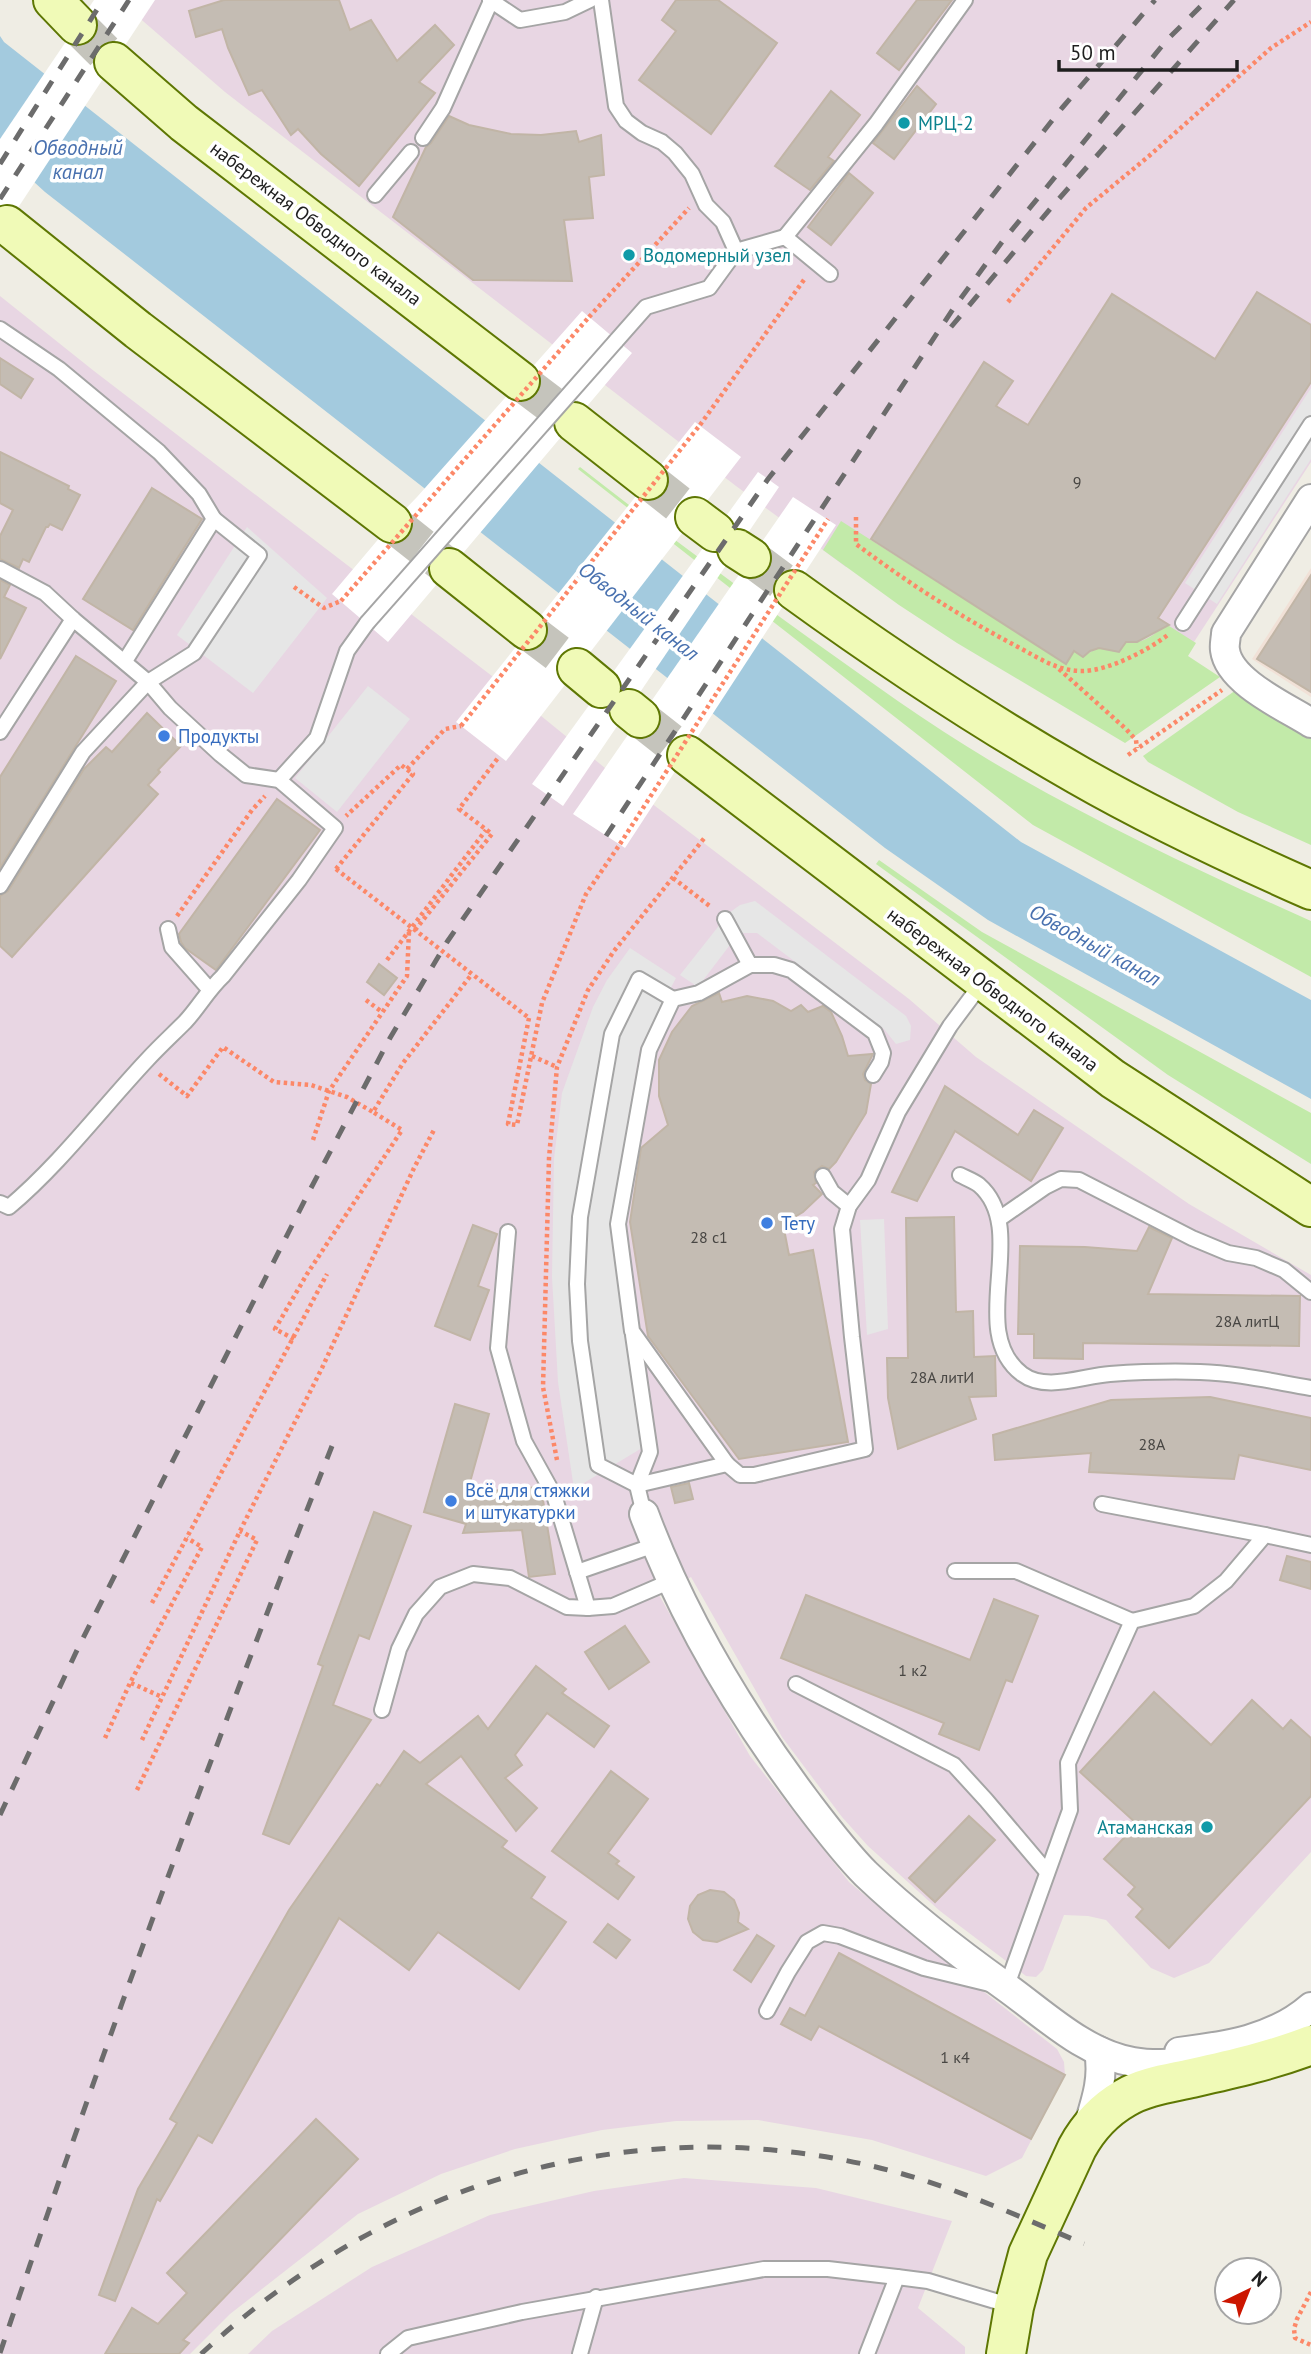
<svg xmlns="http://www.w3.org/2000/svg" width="1311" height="2354" font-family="'PT Sans',sans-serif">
<rect width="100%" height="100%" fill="#efede4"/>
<!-- industrial -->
<g fill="#e8d6e3">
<path d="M123,0h1188v462l-171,263 -280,-179 -14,21 -110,-81 -511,-394 -89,-77z"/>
<path d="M0,296l94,75 398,305 113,92 304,231 67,58 213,147 122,71v577l-102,111 -35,15 -23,-10 -45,-48 -18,-4 -24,-1 -21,55 -7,7 -10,-1 -86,-65 -72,-65 -26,-29 -60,-80 -91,-160 -32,18 91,161 99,126 79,66 129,101 7,13 1,13 -43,83 -36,18 -114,-36 -114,-20 -82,1 -74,9 -87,19 -74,25 -83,40 -128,100 -40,40h-190z"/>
<path d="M684,2178l132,10 136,33 -34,87 47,39v7h-717l24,-23 100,-64 118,-52 104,-24z"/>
</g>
<!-- military -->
<path fill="#f1e1d7" d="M1311,568v129l-59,-38z"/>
<!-- grass -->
<g fill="#c2eaa9">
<path d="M580,467c75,59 151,115 229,171 59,42 118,85 180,122 103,61 212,112 322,161v56l-278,-152 -455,-356z"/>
<path d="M841,521l224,142 9,-12 9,6c11,-9 29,-14 43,-15 4,0 8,1 11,0 12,-2 21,-11 29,-18l30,19 -8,13 32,21 -95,66 -168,-100 -58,-38 -76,-55z"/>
<path d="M1236,690l75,48v107l-73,-33 -90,-50 -5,-6z"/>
<path d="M879,860l103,72 329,181v51l-143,-89 -292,-211z"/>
</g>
<!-- parking -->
<g fill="#e6e6e6">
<path d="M1311,388v71l-94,145 -32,-21z"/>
<path d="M247,527l80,71 -74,95 -76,-58z"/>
<path d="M368,686l42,33 -73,93 -42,-34z"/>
<path d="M755,901l151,115 5,10 -1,14 -14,4 -12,-15 -127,-96h-18l-41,54 -18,-12 49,-62 11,-8z"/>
<path d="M630,948l46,30 -36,70 -30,176 32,224 -68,41 -16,-107 -6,-105 2,-118 8,-66 31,-86 14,-27z"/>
<path d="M884,1219l4,110 -21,6 -7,-115z"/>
</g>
<!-- water -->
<path fill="#a3cade" d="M0,36l4,6 1017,800 290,158v99l-323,-179 -103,-72 -840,-656 -45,-41z"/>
<!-- pier -->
<g fill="#fff">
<path d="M94,0h61l-155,235v-96z"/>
<path d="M582,311l50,42 -244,289 -56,-48 60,-71 25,-26z"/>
<path d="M695,422l46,35 -235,304 -50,-39z"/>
<path d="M758,472l21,15 -216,319 -31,-22z"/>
<path d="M793,497l43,28 -211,323 -52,-34z"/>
</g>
<!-- building -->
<g fill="#c4bcb3" stroke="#c1b5a6" stroke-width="2">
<path d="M224,0h115l11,30 21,-10 26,41 38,-36 19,20 -35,37 16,11 -76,93 -38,-32 -23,-25 -7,6 -29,-45 -13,5 -21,-47 -6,-19 -26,8 -7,-26z"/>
<path d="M676,0h42l59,43 -66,91 -72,-54 37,-49 -14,-11z"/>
<path d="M917,0h35l-53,70 -22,-17z"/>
<path d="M917,86l19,18 -42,55 -21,-16z"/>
<path d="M831,91l29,24 -32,42 6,4 -24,29 -35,-24z"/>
<path d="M449,116l20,9 42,9 30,1 35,-4 3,11 22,-7 3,40 -15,2 4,41 -29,2 8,61 -99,-1 -80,-63 33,-70 5,-4z"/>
<path d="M849,173l24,20 -42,52 -23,-18z"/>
<path d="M1257,292l54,33v57l-153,236 11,7 -32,17h-11l-7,10 -20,-4 -9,3 -7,6 -9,-6 -8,13 -195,-125 113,-177 29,19 -17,25 32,19 84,-131 103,65z"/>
<path d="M0,358l33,21 -12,19 -21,-14z"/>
<path d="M0,452l69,34 -1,3 12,6 -18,35 -12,-6 -2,3h-2l-17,35 -6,-3 -4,9 -19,-9v-23l13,-26 -13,-7z"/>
<path d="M152,488l50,31 -69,111 -50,-31z"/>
<path d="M1311,575v117l-54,-33z"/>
<path d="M0,580l10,5 -6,12 22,11 -26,51z"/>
<path d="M76,656l40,25 -116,187v-91z"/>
<path d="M147,713l34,33 -23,24 2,2 -12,13 10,9 -146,163 -12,-11v-50l8,-5 76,-122 22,-22 6,5z"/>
<path d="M277,799l43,31 -104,140 -31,-22 -4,-6 -2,-8z"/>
<path d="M379,964l18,14 -13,17 -17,-13z"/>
<path d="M719,993l3,9 25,-6 26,5 18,10 10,-6 7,7 15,-6 8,6 11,24 6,20 25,-2 -10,20 2,6 6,4 -5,29 -30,49 -7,7 -7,-3 -8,6 2,11 -3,2 9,9 -19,18 -20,12 6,31 24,-5 35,192 -109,17 -91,-123 -18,-114 11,-74 27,-23 -9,-29v-36l13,-28 20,-26z"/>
<path d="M945,1086l73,49 16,-25 29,18 -32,53 -76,-50 -38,70 -25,-9z"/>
<path d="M954,1217l2,95 17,-1 1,46 21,-1 1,40 -27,1 7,22 -78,30 -10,-51 -1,-40h21l-2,-140z"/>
<path d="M473,1225l24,9 -19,52 11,4 -19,50 -35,-14z"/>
<path d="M1149,1227l23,11 -24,56 152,2 -1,50 -216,-3v16l-49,-1v-24h-16l2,-88 65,1 52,4z"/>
<path d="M1210,1397l101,21v52l-72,-15 -5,24 -145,-7 2,-19 -96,7 -2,-25 118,-35z"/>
<path d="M455,1404l34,10 -22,79 71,-6 4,7 13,80 -26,3 -7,-47 -59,3 3,-9 -42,-12z"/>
<path d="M689,1483l4,16 -18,4 -4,-16z"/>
<path d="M374,1512l37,14 -42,113 -10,-4 -26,70 38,15 -82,124 -26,-10 60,-168 -5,-2z"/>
<path d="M1287,1556l24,6v27l-31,-9z"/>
<path d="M806,1595l164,65 24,-61 44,17 -26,66 -6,-2 -27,70 -40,-16 5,-11 -163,-65z"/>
<path d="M625,1626l24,36 -40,27 -24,-37z"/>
<path d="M536,1666l30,23 -4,4 47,33 -15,21 -47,-34 -32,42 7,10 -17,13 32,30 -21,23 -55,-75 -35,28 81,57 -5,6 43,30 -14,21 35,24 -47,67 -81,-57 -29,38 -70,-52 -127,225 -14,-8 -38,66 -3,-2 -42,102 -16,-6 39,-106 39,-66 -7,-4 119,-209 88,-126 3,2 24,-35 16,12 58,-47 10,13z"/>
<path d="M1154,1692l57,53 41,-45 31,29 8,-9 20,18v58l-142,152 -33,-31 7,-8 -15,-14 7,-8 -31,-28 33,-35 -57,-52z"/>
<path d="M611,1771l37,28 -40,54 11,8 -3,3 18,13 -16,22 -66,-48z"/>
<path d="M969,1816l26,24 -60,62 -26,-24z"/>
<path d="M710,1890l14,2 10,8 5,13 -1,9 10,7 -31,13 -14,-2 -10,-8 -5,-13 2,-13 8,-11z"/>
<path d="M608,1924l22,16 -14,18 -22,-16z"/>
<path d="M757,1935l17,11 -23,36 -17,-12z"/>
<path d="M839,1953l226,122 -34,64 -212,-113 -8,14 -30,-16 9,-16 15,8z"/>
<path d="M316,2119l42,40 -175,181 6,3 -10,11h-74l27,-46 26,16 29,-31 -20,-20z"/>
</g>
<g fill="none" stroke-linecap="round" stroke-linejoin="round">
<!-- secondary-tunnel -->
<g stroke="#c5c4bc" stroke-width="38" stroke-dasharray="38 19" stroke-linecap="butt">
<path d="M77,25l37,37"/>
<path d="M520,381l54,41"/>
<path d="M648,480l47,37"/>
<path d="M392,523l57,45"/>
<path d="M751,558l43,32"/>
<path d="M527,630l50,38"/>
<path d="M640,718l47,37"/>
</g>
<!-- lane casing -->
<g stroke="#a5a5a5" stroke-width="18">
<g id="lane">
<path d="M490,0l30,20 45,-8 25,-12"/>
<path d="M601,0l15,106 10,15 16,12 20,9 13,11 17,21 14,31 17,17 13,29"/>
<path d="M423,138l20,-30 48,-107"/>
<path d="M375,195l36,-43"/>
<path d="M785,237l91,-113 89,-124"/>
<path d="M0,329l59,40 100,83 40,42 15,25 45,36 -65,98 -46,29 -65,70 -83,134"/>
<path d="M616,341l30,-34 63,-19 27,-37 49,-14 45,37"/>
<path d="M0,569l45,24 28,26"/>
<path d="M1183,623l128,-199"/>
<path d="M125,661l89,-142"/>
<path d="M0,732l73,-113 75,63 22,26 50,46 26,21 33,5 56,48 -36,52 -76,96c-15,14 -24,31 -38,46 -13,13 -26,25 -38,38 -46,49 -86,103 -138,147l-9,-4"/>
<path d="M279,780l38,-42 30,-87 20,-28"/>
<path d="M725,919l25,46"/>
<path d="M168,929l4,18 37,42"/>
<path d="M673,999l-34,-20 -27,55 -32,183 -3,67 3,57 18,124 39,20 90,-21"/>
<path d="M873,1075l8,-13 2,-9 -8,-20 -84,-63 -17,-5h-24l-51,28 -26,6 -24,51 -31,174 14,107 95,133 13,11h14l111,-26 -13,-112 -10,-108 7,-23 19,-26 30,-68 52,-86 32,-43"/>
<path d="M960,1175c6,3 14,6 19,10 52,45 -14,146 43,189 24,18 60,2 88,0 29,-2 61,-3 90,-2 37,1 75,10 111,16"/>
<path d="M823,1176l9,16 17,14"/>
<path d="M999,1219l46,-32 16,-8 18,1 113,58 36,15 28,5 28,12 27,22"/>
<path d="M508,1232l-10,116 26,93 30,54 34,113"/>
<path d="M633,1335l17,117 -13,33 7,29"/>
<path d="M1102,1504l163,31"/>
<path d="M955,1571h61l116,50"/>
<path d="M577,1572l78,-27"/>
<path d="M796,1684l158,81 32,35 61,72"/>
<path d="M382,1710l17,-61 17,-35 24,-27 33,-13 37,4 57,29 21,1 25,-2 58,-25"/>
<path d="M767,2011l21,-39 19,-30 16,-9 17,3 84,32 82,20 64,-178 -2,-47 64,-142 62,-15 32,-25 39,-46 46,10"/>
<path d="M388,2354l20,-16 114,-26 242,-43h64l69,8"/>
<path d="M580,2354l16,-57"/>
<path d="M867,2354l30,-77 31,4 84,25"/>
</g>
</g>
<!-- street casing -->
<g stroke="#a5a5a5" stroke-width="32">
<g id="street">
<path d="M1311,499l-85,134c0,5 -2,12 -1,17 4,32 61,57 86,73"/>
<path d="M644,1514c38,102 96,199 161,286 19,25 39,52 61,74 44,42 91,78 140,113 39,28 79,67 127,75 22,4 46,2 69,-1"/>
<path d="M1179,2052c47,-6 94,-12 132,-45"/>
<path d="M1088,2127c8,-26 16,-48 11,-76"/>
</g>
</g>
<!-- secondary casing -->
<g stroke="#5e7703" stroke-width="42">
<g id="secondary">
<path d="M53,0l24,25"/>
<path d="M114,62l70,61 336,258"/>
<path d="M7,225l131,105 254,193"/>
<path d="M574,422l74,58"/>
<path d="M695,517l20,15"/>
<path d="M737,549l14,9"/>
<path d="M449,568l78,62"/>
<path d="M794,590c91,66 186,129 284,185 75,43 154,80 233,115"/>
<path d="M577,668l24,20"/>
<path d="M629,709l11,9"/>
<path d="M687,755l426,324 198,128"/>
<path d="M1006,2354l8,-47 14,-53 49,-106c12,-22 27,-38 48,-50 20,-12 45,-15 67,-20 40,-9 80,-18 119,-33"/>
</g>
</g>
<!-- path -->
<g stroke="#fc8868" stroke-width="4.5" stroke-dasharray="3.5 3.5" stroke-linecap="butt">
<path d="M1008,302l78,-94 63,-52 122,-108 40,-26"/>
<path d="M589,317l100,-109"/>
<path d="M700,425l106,-148"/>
<path d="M856,517v27c52,39 105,73 162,103 21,11 39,24 64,24 26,0 67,-21 87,-37"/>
<path d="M294,587l30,21 17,-7"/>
<path d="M1059,669l67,60 10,11 1,8"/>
<path d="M1128,755l94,-65"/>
<path d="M407,769l38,-40 16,-3"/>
<path d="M336,869l77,-95 -12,-9 -55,51"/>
<path d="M673,878l38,29"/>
<path d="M177,916l75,-106 13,-14"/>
<path d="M415,930l77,-96 -33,-25 39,-51"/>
<path d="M387,960l99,-130"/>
<path d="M366,1000l16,12"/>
<path d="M529,1018l-21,106 9,1 25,-122 44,-109 34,-50"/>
<path d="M532,1056l25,11"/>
<path d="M159,1074l28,22 36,-49 51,35 37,3 36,12 26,15"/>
<path d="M313,1140l16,-49 78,-115 2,-45"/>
<path d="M294,1339l-19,-10 32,-55 95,-144 -29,-18 30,-49 69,-89"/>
<path d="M557,1460l-14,-73 6,-229 8,-91 31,-77 26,-39 92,-115"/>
<path d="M152,1603l175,-329"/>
<path d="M131,1683l31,14"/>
<path d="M105,1738l25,-55 72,-136 -15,-9"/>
<path d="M142,1740l98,-209 82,-163 92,-200 21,-40"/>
<path d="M137,1790l120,-250 -17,-9"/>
<path d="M1311,2292l-14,27 -3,10 1,9 16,7"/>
</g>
<!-- lane -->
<use href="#lane" stroke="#fff" stroke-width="14"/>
<!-- street -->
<use href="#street" stroke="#fff" stroke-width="28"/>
<!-- secondary -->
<use href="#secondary" stroke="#f0fab7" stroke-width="38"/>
<!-- rail -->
<g stroke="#6c6c6c" stroke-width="5" stroke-dasharray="14 14" stroke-linecap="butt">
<path d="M0,164l103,-164"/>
<path d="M0,199l129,-199"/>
<path d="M951,327l99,-118 184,-209"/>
<path d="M606,836l347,-527 49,-67 164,-201 41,-41"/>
<path d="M0,1815l78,-167 233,-460 79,-150 57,-96 321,-463 294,-371 93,-108"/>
<path d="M0,2353c103,-305 214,-607 332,-907"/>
<path d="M201,2354c185,-171 428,-246 675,-187 72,17 140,48 208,77"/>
</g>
<!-- lane-bridge casing -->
<g stroke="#a5a5a5" stroke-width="18" stroke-linecap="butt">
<path id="lane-bridge" d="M367,623l249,-282"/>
</g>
<!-- path-bridge -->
<g stroke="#fc8868" stroke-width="4.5" stroke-dasharray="3.5 3.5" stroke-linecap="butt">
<path d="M341,601l248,-284"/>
<path d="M461,726l239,-301"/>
<path d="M620,844l208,-325"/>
<path d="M336,869l193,149"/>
</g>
<!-- lane-bridge -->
<use href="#lane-bridge" stroke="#fff" stroke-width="14"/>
</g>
<!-- markers -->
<g fill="#0f9aa8" stroke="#fff" stroke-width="2.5">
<circle cx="904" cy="123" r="7"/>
<circle cx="629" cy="255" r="7"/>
<circle cx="1207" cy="1827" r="7"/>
</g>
<g fill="#3f7fe0" stroke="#fff" stroke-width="2.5">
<circle cx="164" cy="736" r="7"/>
<circle cx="767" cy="1223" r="7"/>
<circle cx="451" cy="1501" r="7"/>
</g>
<g text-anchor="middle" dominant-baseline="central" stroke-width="7" stroke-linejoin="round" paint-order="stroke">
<!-- number labels -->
<g font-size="16" fill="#484643">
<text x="1077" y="482">9</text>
<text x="709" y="1237">28 с1</text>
<text x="1247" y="1321">28А литЦ</text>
<text x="942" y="1377">28А литИ</text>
<text x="1152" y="1444">28А</text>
<text x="913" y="1670">1 к2</text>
<text x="955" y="2057">1 к4</text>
</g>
<!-- culture labels -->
<g font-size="19" fill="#0d838f" stroke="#fff" text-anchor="start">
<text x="918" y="123">МРЦ-2</text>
<text x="643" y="255">Водомерный узел</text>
<text x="1193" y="1827" text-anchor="end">Атаманская</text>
</g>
<!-- street labels -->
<g font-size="19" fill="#1e1e1e" stroke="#fff">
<text transform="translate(316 223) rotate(37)">набережная Обводного канала</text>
<text transform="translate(993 989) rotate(37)">набережная Обводного канала</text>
</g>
<!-- shop labels -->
<g font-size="19" fill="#366cbe" stroke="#fff" text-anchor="start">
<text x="178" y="736">Продукты</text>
<text x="781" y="1223">Тету</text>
<text x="465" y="1490">Всё для стяжки<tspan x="465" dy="22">и штукатурки</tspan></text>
</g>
<!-- water labels -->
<g font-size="21" font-style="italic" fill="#4971af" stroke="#fff">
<text x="78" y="147">Обводный<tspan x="78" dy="24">канал</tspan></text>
<text transform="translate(639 611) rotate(38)">Обводный канал</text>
<text transform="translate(1095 945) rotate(29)">Обводный канал</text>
</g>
</g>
<!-- north arrow -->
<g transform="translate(1248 2291) rotate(43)"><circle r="33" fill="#ffffff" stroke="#a5a5a5" stroke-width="2"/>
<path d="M0-5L12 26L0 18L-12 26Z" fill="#cc1600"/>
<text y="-10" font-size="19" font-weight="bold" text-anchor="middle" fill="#1e1e1e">N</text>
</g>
<!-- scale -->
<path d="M1059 60v10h178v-10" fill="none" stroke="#1e1e1e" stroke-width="3.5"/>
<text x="1070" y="60" font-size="21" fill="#1e1e1e" stroke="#ffffff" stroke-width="5" paint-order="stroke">50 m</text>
</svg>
